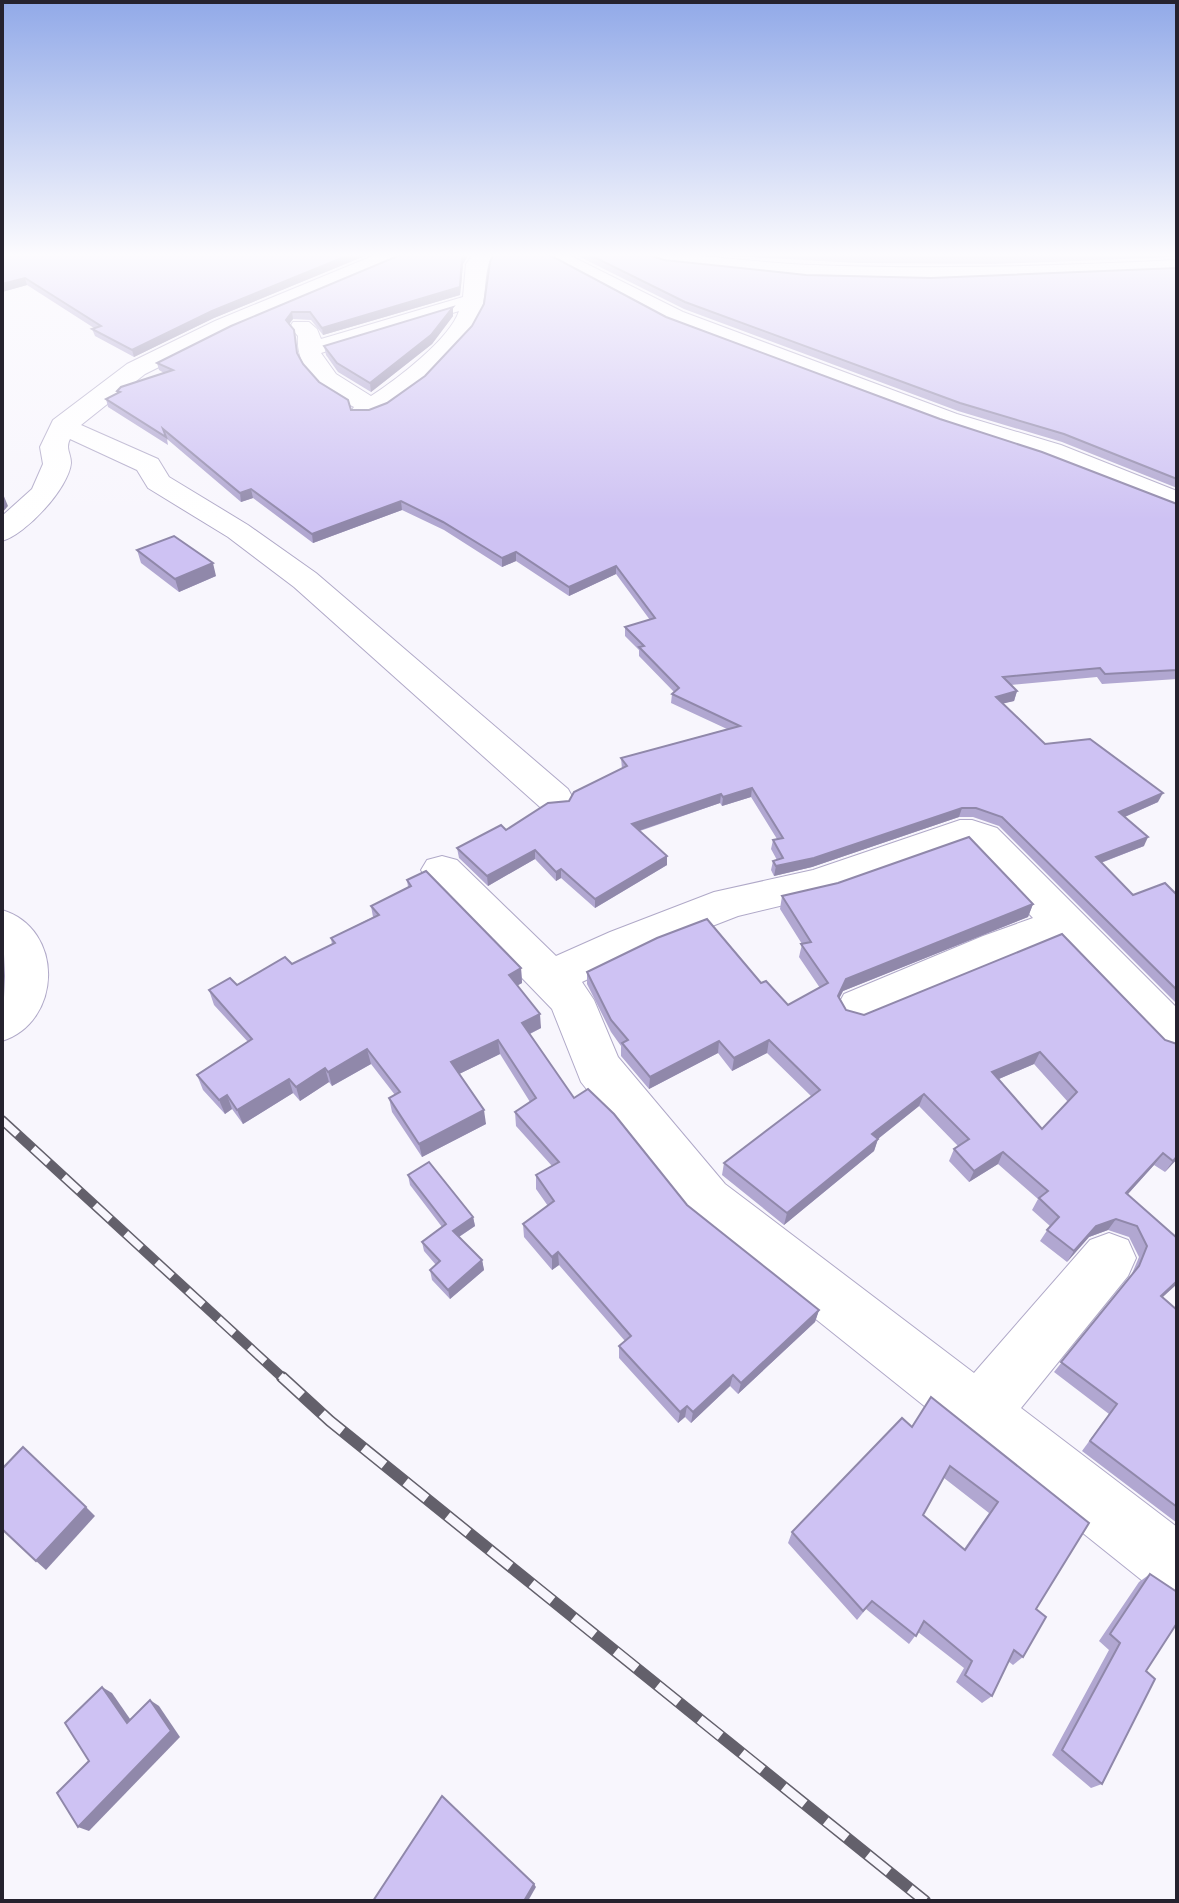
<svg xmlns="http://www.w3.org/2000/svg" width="1179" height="1903" font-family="'Sofia Sans Condensed',sans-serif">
<rect width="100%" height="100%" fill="#f8f6fd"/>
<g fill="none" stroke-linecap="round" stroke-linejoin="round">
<!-- minor casing -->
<g stroke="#b0a9c8" stroke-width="2">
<g id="minor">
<path d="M2,253h14l-3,4 -11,3z"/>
<path d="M380,253h28l-3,4 -174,74 -86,43 -64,51 77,34 11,18 79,48 68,48 252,216 5,9 -5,9 -14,4 -14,-4 -246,-220 -66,-50 -80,-49 -11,-18 -67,-31c-5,10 1,14 1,24 -2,25 -46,72 -69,78v-25l30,-27 11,-25 -3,-17 13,-27 74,-56 88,-43z"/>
<path d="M474,253h20c-13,19 -5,44 -16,66 -15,29 -89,106 -123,97l-4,-5 3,-4c-29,-14 -59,-36 -56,-71l-8,-9 3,-5h16l8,7 4,10 142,-42 3,-33zM459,311c-9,28 -63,69 -88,85l-35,-22 -15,-21z"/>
<path d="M539,253h26l118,59 274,102 104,31 116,46v20l-136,-54 -102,-33 -272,-102z"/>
<path d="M637,253c59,0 117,10 176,12 121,5 243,1 364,-5v12c-161,9 -334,20 -494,-6 -14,-2 -37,-3 -46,-13z"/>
<path d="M960,820h12l25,8 180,180v48l-17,-6 -103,-107 -181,77 -16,5 -16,-5 -7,-13 7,-13 139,-58 50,-18 -67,-72 -132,47 -96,23 -98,38 -58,28 12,18 24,57 107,127 249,189 116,-133 19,-7 19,7 8,18 -8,18 -107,132 156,119v73l-23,-10 -467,-374 -106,-134 -29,-73 -125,-129 -6,-10 6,-10 15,-4 15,4 99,96 54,-24 104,-40 99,-22z"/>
<path d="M2,910c63,19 60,112 0,131l3,-65z"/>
</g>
</g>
<!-- minor -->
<use href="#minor" fill="#fff" fill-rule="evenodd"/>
<!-- rail-far1 casing -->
<g stroke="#63606b" stroke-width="10">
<path id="rail-far1" d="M2,1120l282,259"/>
</g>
<!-- rail casing -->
<g stroke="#63606b" stroke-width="12">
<path id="rail" d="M282,1377l48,44 595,480"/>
</g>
<!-- rail-far1 -->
<use href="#rail-far1" stroke="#f8f6fd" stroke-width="7" stroke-dasharray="21" stroke-linecap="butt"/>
<!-- rail -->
<use href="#rail" stroke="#f8f6fd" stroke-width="9" stroke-dasharray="27" stroke-linecap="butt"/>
</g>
<!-- wall -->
<g fill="#b1a7d1" fill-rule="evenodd">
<path d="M11,253h361l-158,65 -80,39 -39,-21 -3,-7 2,-1 -67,-43 -25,7v-36z"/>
<path d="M405,253l58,11 -3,31 -137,40 -12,-15 -18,-1 -4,5 8,30 6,10 16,18 32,28h18l297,-93 274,102 237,85v175l-75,5 -5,-7 -86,8 6,6 -3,10 -11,2 42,41 113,58 -33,15 19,29 -43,17 32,32h44v109l-178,-178 -26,-9h-14l-147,50 -38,9 -3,-6 2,-9 4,-1 -6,-11 2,-9 4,-1 -26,-42 -29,9 -2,-3 -80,28 27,25v9l-72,43 -34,-30 -5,3 -21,-22 -47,27 -29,-28 -2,-10 49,-18 63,-29 53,-32 -1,-11 106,-29 -56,-26 1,-9 2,-2 -35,-36v-6l-14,-14v-9l25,-7 -34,-46 -47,22 -53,-35 -14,6 -58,-37 -42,-20 -89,33 -60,-45 -12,4 -74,-63 1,6 -60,-38 -2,-8 12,-6 -1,-2 47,-18 -5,-3 -2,-7z"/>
<path d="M572,253h71l21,7 142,15 125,3 246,-10v220l-115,-46 -104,-31 -274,-102z"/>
<path d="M674,253h503v4l-182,7 -137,-1z"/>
<path d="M453,307v9l-21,28 -61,48 -33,-20 -12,-17 -2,-9z"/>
<path d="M137,550l79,26 -37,16 -38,-29z"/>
<path d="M407,880l114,88 1,15 -4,2 23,43 -11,6 44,64 113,107 132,105 -4,12 -77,72 -8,-8 -39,37 -6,-6 -7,6 -59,-65v-12l6,-5 -66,-76 -7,5 -28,-33 -1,-13 25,-18 -12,-17v-14l16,-9 -36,-40 -1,-14 15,-10 -30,-48 -41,20 27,50 -64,33 -30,-45 -3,-14 6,-3 -24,-31 -39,22 -3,-4 -29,19 -7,-8 -50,31 -11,-15 -7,5 -22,-24 -6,-15 51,-33 -34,-37 -5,-15 28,-5 55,-21 40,-19 -1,-7 42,-21 -2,-11 37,-19z"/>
<path d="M782,896l251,8 -5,13 -185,74 -4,8 7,11 18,5 301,25 12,4v115l-12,13 -11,-7 -27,30 50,43v46l-15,13 15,13v213l-95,-72 27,-37 -55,-42 77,-96 8,-19 -10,-20 -21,-7 -19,7 -22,25 -27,-21 10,-15 -18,-16 6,-11 -40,-35 -29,18 -20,-21 5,-12 4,-3 -39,-40 -41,33 -4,12 -90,74 -62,-50 2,-12 88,-66 -45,-44 -35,18 -14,-18 -69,36 -28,-33v-10l-10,-14 -24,-48v-12l174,11 27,22 32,-17 -21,-31 3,-13 -22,-35zM1034,1064l34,38 -26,27 -43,-50z"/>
<path d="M408,1175l65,42 2,9 -16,11 23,23 2,10 -34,29 -18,-19 -2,-10 6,-5 -12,-14 -2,-9 20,-15 -32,-42z"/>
<path d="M912,1427l177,96 -53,86 -13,48 -10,8 -5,-4 -16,35 -10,7 -26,-21 8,-14 -46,-36 -9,12 -43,-35 -9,11 -69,-77 4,-11zM944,1478l45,35 -25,36 -41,-34z"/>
<path d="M1150,1574l-4,97 -44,113 -11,4 -39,-33 57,-105 -10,-9 40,-59z"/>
</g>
<!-- shaded-wall -->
<g fill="#9088aa">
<path d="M354,253h18l-158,65 -80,39 -2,-7 80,-39z"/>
<path d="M465,253h5l-7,11 -3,31 -137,40 -1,-7 140,-71z"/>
<path d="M25,278l2,7 -25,7v-8z"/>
<path d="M453,307v9l-21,28 -61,48 -1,-9z"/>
<path d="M292,312l1,7 -6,8 -1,-7z"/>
<path d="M251,489l2,9 -12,4 -1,-9z"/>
<path d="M3,494l5,12 -6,7v-18z"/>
<path d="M401,501l1,9 -89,33 -1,-9z"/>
<path d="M516,552v9l-14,6v-9z"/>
<path d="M213,563l3,13 -37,16 -4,-13z"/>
<path d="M616,566v8l-47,22v-9z"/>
<path d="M1017,691l-3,10 -21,5 3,-9z"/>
<path d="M752,788l-1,9 -29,9 1,-9z"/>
<path d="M1163,793l-5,9 -43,19 4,-9z"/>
<path d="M721,794l-1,9 -88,30v-9z"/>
<path d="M962,808l-3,9 -147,50 -38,9 2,-10z"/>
<path d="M1148,837l-4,9 -52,20 4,-9z"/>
<path d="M535,850v9l-47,27 -1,-10z"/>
<path d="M667,856v9l-72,43v-9z"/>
<path d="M561,869v9l-5,3v-9z"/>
<path d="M1033,904l-5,13 -185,74 -9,17 4,-12 8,-17z"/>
<path d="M521,968l1,15 -11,6 -2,-14z"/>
<path d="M540,1014l1,14 -18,9 -1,-14z"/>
<path d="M498,1040l2,14 -47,23 -2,-15z"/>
<path d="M769,1040l-2,13 -35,18 2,-13z"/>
<path d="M719,1041l-1,12 -69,36 1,-12z"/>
<path d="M367,1049l4,15 -39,22 -4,-14z"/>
<path d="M1040,1052l-6,12 -47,20 5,-12z"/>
<path d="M325,1068l4,14 -29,19 -4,-14z"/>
<path d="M289,1079l4,14 -50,31 -6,-14z"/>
<path d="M924,1094l-5,12 -50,40 3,-12z"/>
<path d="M227,1095l5,14 -7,5 -6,-14z"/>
<path d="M484,1110l2,14 -64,33 -3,-13z"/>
<path d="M878,1139l-4,12 -90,74 3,-12z"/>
<path d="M1003,1152l-5,12 -29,18 5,-11z"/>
<path d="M1163,1153l-9,12 -36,40 8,-12z"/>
<path d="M1177,1156v3l-12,13 8,-11z"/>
<path d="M473,1217l2,9 -21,14 -1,-9z"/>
<path d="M1116,1219l-8,11 -19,7 -22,25 7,-11 22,-25z"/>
<path d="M558,1252l1,13 -7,5v-13z"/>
<path d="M482,1260l2,10 -34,29 -2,-9z"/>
<path d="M1177,1281v3l-25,23 9,-11z"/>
<path d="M819,1310l-4,12 -77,72 3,-11z"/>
<path d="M733,1375l-3,11 -39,37 2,-11z"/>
<path d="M687,1406l-2,11 -7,6 2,-11z"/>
<path d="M86,1507l9,9 -49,54 -10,-9z"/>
<path d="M102,1687l10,6 25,36 -10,-6z"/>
<path d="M150,1700l9,6 21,31 -91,94 -11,-4z"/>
<path d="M534,1884l2,3 -8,14h-4z"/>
</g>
<!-- building -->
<g fill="#cec2f3" stroke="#9088aa" stroke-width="2" fill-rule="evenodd">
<path d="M11,253h343l-142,58 -80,39 -40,-21 9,-3 -76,-48 -23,6v-28z"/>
<path d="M405,253h60l-3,4 -2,30 -138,41 -12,-16h-18l-6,8 8,10 3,23 6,11 16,18 29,18 3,10h18l18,-7 38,-27 47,-50 12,-22 6,-42 4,-9h52l120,64 274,102 102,33 135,52v166l-72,4 -5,-6 -97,9 14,14 -21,6 49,47 45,-5 73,54 -44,19 29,25 -52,20 37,38 32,-12 12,12v95l-175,-173 -26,-9h-14l-148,50 -38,8 -3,-5 10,-3 -10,-18 10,-2 -31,-50 -29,9 -2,-3 -89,30 35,32 -72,43 -34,-30 -5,3 -21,-22 -48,26 -30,-28 44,-23 5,5 42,-27 21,-2 5,-9 53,-26 -6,-8 119,-32 -68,-32 7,-6 -40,-41 5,-1 -19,-19 30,-9 -39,-52 -47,21 -53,-35 -14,6 -59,-36 -42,-21 -89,33 -61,-45 -11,4 -77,-64 3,8 -60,-38 14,-7 -3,-1 4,-4 52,-17 -16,-7 74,-37z"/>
<path d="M586,253h57l21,7 142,15 125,3 246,-10v211l-113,-45 -104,-31 -275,-101z"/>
<path d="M799,253h296l-98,4 -137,-1z"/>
<path d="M453,307l-22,28 -61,48 -33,-20 -13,-17z"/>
<path d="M174,536l39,27 -38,16 -38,-29z"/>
<path d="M969,837l64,67 -187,75 -8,17 8,14 18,5 198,-81 103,106 12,4v112l-4,5 -10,-8 -37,40 51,45v43l-16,15 16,14v197l-87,-66 27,-37 -56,-42 78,-96 8,-20 -10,-20 -21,-7 -20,7 -22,25 -27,-21 12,-13 -20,-19 9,-7 -45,-39 -29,19 -20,-22 15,-10 -45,-45 -52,40 6,5 -91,74 -63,-50 96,-73 -51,-50 -35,18 -15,-17 -69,36 -28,-34 6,-3 -17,-20 -24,-48 70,-34 50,-19 54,64 5,-2 22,24 40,-22 -27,-39 10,-2 -29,-46 56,-13zM1040,1052l37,40 -35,37 -50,-57z"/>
<path d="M426,871l95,97 -12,7 31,39 -18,9 52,75 14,-9 26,25 73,91 132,105 -78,73 -8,-8 -40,37 -6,-6 -7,6 -61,-66 12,-10 -73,-84 -6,5 -29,-33 31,-23 -18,-26 23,-13 -44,-50 21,-14 -38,-58 -47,22 33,48 -65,34 -30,-46 11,-6 -33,-43 -39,23 -3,-4 -29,19 -7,-8 -52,31 -10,-15 -8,5 -22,-25 55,-36 -43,-49 21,-12 7,7 48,-28 7,7 43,-21 -4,-5 48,-23 -8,-9 40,-20 -4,-6z"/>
<path d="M429,1162l44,55 -20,14 29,29 -34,30 -18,-20 10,-9 -18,-19 24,-18 -38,-49z"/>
<path d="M931,1397l158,126 -53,86 10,8 -23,40 -9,-7 -22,46 -27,-21 7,-14 -48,-40 -8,15 -44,-35 -9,10 -71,-79 110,-114 10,9zM950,1466l48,36 -33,48 -42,-35z"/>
<path d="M23,1447l63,60 -50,54 -34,-32v-60z"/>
<path d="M1150,1574l27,18v31l-31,48 9,8 -53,105 -40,-34 58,-107 -10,-9z"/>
<path d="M102,1687l25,36 23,-23 21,31 -93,96 -21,-34 32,-32 -24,-38z"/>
<path d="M442,1796l92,88 -10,17h-151z"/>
</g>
<!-- sky -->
<linearGradient id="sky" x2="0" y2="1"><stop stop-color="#91a9e8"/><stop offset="0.49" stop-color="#fcfbfe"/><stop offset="1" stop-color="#fcfbfe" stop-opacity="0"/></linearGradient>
<rect width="1179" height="520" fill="url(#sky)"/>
<!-- border -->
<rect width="1179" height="1903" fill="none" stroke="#25222e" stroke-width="8"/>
</svg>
